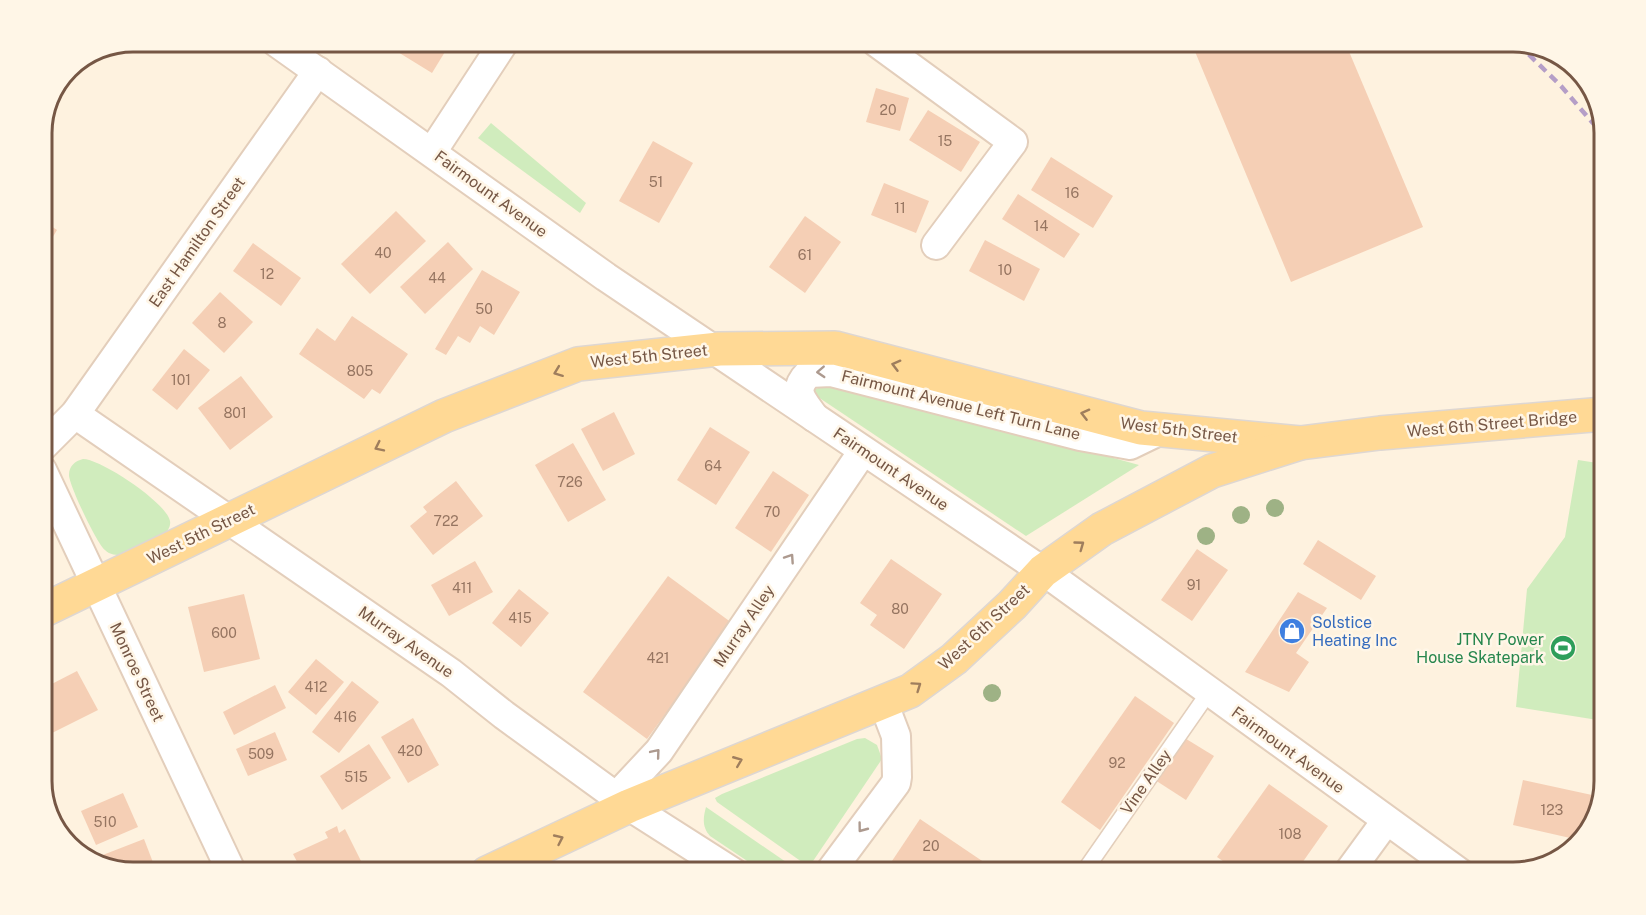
<svg xmlns="http://www.w3.org/2000/svg" width="1646" height="915" font-family="'Public Sans',sans-serif">
<rect width="100%" height="100%" fill="#fef2df"/>
<!-- green -->
<g fill="#d0ecbd">
<path d="M491,123l95,80 -6,10 -102,-75z"/>
<path d="M837,382l302,83 -113,71 -217,-145z"/>
<path d="M83,459c18,0 84,44 87,62 1,5 -2,9 -5,13l-42,21c-7,0 -13,0 -18,-5 -8,-6 -36,-65 -36,-75 0,-9 6,-14 14,-16z"/>
<path d="M1578,460l26,4v257l-88,-14 11,-118 38,-52z"/>
<path d="M865,738l12,7 5,14 -73,108 -92,-65 -2,-4 7,-4 135,-55z"/>
<path d="M706,807l96,66h-37l-55,-37c-8,-9 -7,-18 -4,-29z"/>
</g>
<!-- building -->
<g fill="#f5cfb5">
<path d="M398,42h53l-19,31 -39,-24z"/>
<path d="M1191,42h154l78,185 -132,55z"/>
<path d="M876,88l33,10 -9,33 -34,-9z"/>
<path d="M928,110l52,32 -19,30 -52,-32z"/>
<path d="M653,141l40,22 -34,60 -40,-22z"/>
<path d="M1051,157l62,39 -20,32 -62,-38z"/>
<path d="M884,183l45,18 -13,32 -45,-18z"/>
<path d="M1018,194l62,40 -16,24 -62,-39z"/>
<path d="M396,211l30,30 -56,53 -29,-30z"/>
<path d="M805,216l36,26 -36,51 -36,-26z"/>
<path d="M42,220l15,10 -15,25z"/>
<path d="M985,240l55,29 -16,32 -55,-30z"/>
<path d="M448,242l25,27 -48,45 -25,-27z"/>
<path d="M253,243l48,35 -20,28 -48,-35z"/>
<path d="M482,270l38,22 -26,43 -14,-9 -10,17 -12,-7 -12,19 -11,-6z"/>
<path d="M220,292l33,30 -29,31 -32,-30z"/>
<path d="M352,316l56,38 -28,40 -8,-5 -8,10 -65,-45 18,-26 18,13z"/>
<path d="M184,349l26,21 -33,40 -25,-20z"/>
<path d="M241,376l32,41 -43,33 -32,-42z"/>
<path d="M614,412l21,42 -32,17 -22,-42z"/>
<path d="M710,427l40,25 -34,53 -39,-25z"/>
<path d="M573,443l33,57 -38,22 -33,-57z"/>
<path d="M773,471l36,24 -38,57 -36,-24z"/>
<path d="M456,481l27,35 -50,39 -23,-29 17,-14 -4,-5z"/>
<path d="M1318,540l58,36 -15,24 -58,-36z"/>
<path d="M1197,549l31,21 -36,51 -31,-21z"/>
<path d="M891,559l51,35 -38,55 -34,-24 7,-10 -17,-12z"/>
<path d="M475,561l18,31 -44,24 -18,-31z"/>
<path d="M668,576l64,47 -85,116 -64,-47z"/>
<path d="M519,589l30,24 -28,34 -29,-24z"/>
<path d="M1298,592l29,16 -31,45 13,9 -20,30 -44,-20z"/>
<path d="M244,594l16,65 -56,13 -16,-65z"/>
<path d="M316,659l28,23 -28,33 -28,-23z"/>
<path d="M77,671l21,39 -56,28v-49z"/>
<path d="M352,681l27,21 -40,51 -27,-21z"/>
<path d="M275,685l11,23 -52,27 -11,-23z"/>
<path d="M1135,696l39,27 -74,107 -39,-28z"/>
<path d="M413,718l26,47 -31,18 -27,-46z"/>
<path d="M275,732l12,28 -39,16 -12,-27z"/>
<path d="M1183,737l31,19 -28,44 -31,-20z"/>
<path d="M369,744l22,34 -49,32 -22,-34z"/>
<path d="M1523,780l69,15 -9,41 -4,4 -66,-15z"/>
<path d="M1269,784l59,42 -33,47h-55l-23,-16z"/>
<path d="M123,793l15,34 -42,18 -15,-34z"/>
<path d="M920,819l80,54h-116z"/>
<path d="M337,826l2,7 6,-4 16,32 -26,12h-32l-10,-19 35,-16 -3,-6z"/>
<path d="M144,839l10,26 -21,8 -36,-10 -2,-5z"/>
<path d="M160,868l2,5h-16z"/>
</g>
<g fill="none" stroke-linecap="round" stroke-linejoin="round">
<!-- lane casing -->
<g stroke="#e3cebb" stroke-width="18">
<path id="lane" d="M1083,873l126,-181"/>
</g>
<!-- street casing -->
<g stroke="#e3cebb" stroke-width="32">
<g id="street">
<path d="M276,42l330,235 450,303 404,293"/>
<path d="M876,42l137,100 -77,103"/>
<path d="M432,152l72,-110"/>
<path d="M75,414l376,259 53,42 125,91 105,67"/>
<path d="M814,417c-12,-18 -23,-26 -5,-44l22,-1 249,64 50,9 31,-15"/>
<path d="M42,447l33,-33 243,-343"/>
<path d="M42,470l190,403"/>
<path d="M616,797l43,-46 204,-300"/>
<path d="M829,873l67,-90 1,-6 -1,-41 -13,-34"/>
<path d="M1348,873l38,-52"/>
</g>
</g>
<!-- primary casing -->
<g stroke="#ded7d2" stroke-width="36">
<g id="primary">
<path d="M42,611l402,-195 134,-52 141,-15 116,-1 306,80 159,15"/>
<path d="M487,873l142,-67 281,-115 44,-32 58,-54 31,-34 59,-42 110,-58 88,-28 80,-10 224,-19"/>
</g>
</g>
<!-- lane -->
<use href="#lane" stroke="#fff" stroke-width="15"/>
<!-- street -->
<use href="#street" stroke="#fff" stroke-width="28"/>
<!-- primary -->
<use href="#primary" stroke="#ffd995" stroke-width="33"/>
<!-- rail -->
<path stroke="#b59ec7" stroke-width="4.5" stroke-dasharray="9 6" stroke-linecap="butt" d="M1518,44l43,42 43,50"/>
</g>
<!-- trees -->
<g fill="#9eb285">
<circle cx="1275" cy="508" r="9"/>
<circle cx="1241" cy="515" r="9"/>
<circle cx="1206" cy="536" r="9"/>
<circle cx="992" cy="693" r="9"/>
</g>
<!-- one-way arrows -->
<defs><path id="oneway-chevron" d="M-2-3.5L2.5 0L-2 3.5" fill="none" stroke-width="1.6" stroke-linecap="round" stroke-linejoin="round" transform="scale(1.5)"/></defs>
<g stroke="#9f7e5d">
<use href="#oneway-chevron" transform="translate(896 365) rotate(-165)"/>
<use href="#oneway-chevron" transform="translate(558 372) rotate(159)"/>
<use href="#oneway-chevron" transform="translate(1085 414) rotate(-166)"/>
<use href="#oneway-chevron" transform="translate(379 447) rotate(154)"/>
<use href="#oneway-chevron" transform="translate(1080 545) rotate(-36)"/>
<use href="#oneway-chevron" transform="translate(917 686) rotate(-35)"/>
<use href="#oneway-chevron" transform="translate(738 761) rotate(-22)"/>
<use href="#oneway-chevron" transform="translate(559 839) rotate(-25)"/>
</g>
<g stroke="#ad9a8f">
<use href="#oneway-chevron" transform="translate(821 372) rotate(177)"/>
<use href="#oneway-chevron" transform="translate(790 558) rotate(-56)"/>
<use href="#oneway-chevron" transform="translate(656 753) rotate(-50)"/>
<use href="#oneway-chevron" transform="translate(862 828) rotate(127)"/>
</g>
<!-- icons -->
<defs>
<g id="shop-disc" transform="scale(1.35)"><circle r="9.5" fill="#3f7fe0" stroke="#fff6e7"/><path d="M-5-2.5h2.3a2.7 3.5 0 0 1 5.4 0H5L5.5 6h-11ZM-1.5-2.5h3a1.5 2.3 0 0 0-3 0Z" fill="#fff"/></g>
<g id="stadium-disc" transform="scale(1.35)"><circle r="9.5" fill="#2e9e5b" stroke="#fff6e7"/><path d="M0-5a6.5 5 0 1 0 0 10a6.5 5 0 1 0 0-10ZM-3.5-1.8h7v3.6h-7Z" fill="#fff"/></g>
</defs>
<g fill-rule="evenodd">
<use href="#shop-disc" x="1292" y="631"/>
<use href="#stadium-disc" x="1563" y="648"/>
</g>
<g text-anchor="middle" dominant-baseline="central" stroke-width="5" stroke-linejoin="round" paint-order="stroke">
<!-- number labels -->
<g font-size="14" fill="#967561">
<text x="888" y="110">20</text>
<text x="945" y="141">15</text>
<text x="656" y="182">51</text>
<text x="1072" y="193">16</text>
<text x="900" y="208">11</text>
<text x="1041" y="226">14</text>
<text x="383" y="253">40</text>
<text x="805" y="255">61</text>
<text x="1005" y="270">10</text>
<text x="267" y="274">12</text>
<text x="437" y="278">44</text>
<text x="484" y="309">50</text>
<text x="222" y="323">8</text>
<text x="360" y="371">805</text>
<text x="181" y="380">101</text>
<text x="235" y="413">801</text>
<text x="713" y="466">64</text>
<text x="570" y="482">726</text>
<text x="772" y="512">70</text>
<text x="446" y="521">722</text>
<text x="1194" y="585">91</text>
<text x="462" y="588">411</text>
<text x="900" y="609">80</text>
<text x="520" y="618">415</text>
<text x="224" y="633">600</text>
<text x="658" y="658">421</text>
<text x="316" y="687">412</text>
<text x="345" y="717">416</text>
<text x="410" y="751">420</text>
<text x="261" y="754">509</text>
<text x="1117" y="763">92</text>
<text x="356" y="777">515</text>
<text x="1552" y="810">123</text>
<text x="105" y="822">510</text>
<text x="1290" y="834">108</text>
<text x="931" y="846">20</text>
</g>
<!-- street labels -->
<g font-size="16" fill="#765745" stroke="#fff6e7">
<text transform="translate(491 194) rotate(36)">Fairmount Avenue</text>
<text transform="translate(197 242) rotate(-55)">East Hamilton Street</text>
<text transform="translate(649 356) rotate(-6)">West 5th Street</text>
<text transform="translate(961 405) rotate(14)">Fairmount Avenue Left Turn Lane</text>
<text transform="translate(1492 424) rotate(-5)">West 6th Street Bridge</text>
<text transform="translate(1179 430) rotate(7)">West 5th Street</text>
<text transform="translate(891 469) rotate(34)">Fairmount Avenue</text>
<text transform="translate(201 534) rotate(-26)">West 5th Street</text>
<text transform="translate(744 626) rotate(-56)">Murray Alley</text>
<text transform="translate(984 627) rotate(-43)">West 6th Street</text>
<text transform="translate(406 642) rotate(35)">Murray Avenue</text>
<text transform="translate(137 672) rotate(65)">Monroe Street</text>
<text transform="translate(1288 750) rotate(36)">Fairmount Avenue</text>
<text transform="translate(1146 782) rotate(-55)">Vine Alley</text>
</g>
<!-- shop labels -->
<g font-size="16" fill="#366cbe" stroke="#fff6e7" text-anchor="start">
<text x="1312" y="622">Solstice<tspan x="1312" dy="18">Heating Inc</tspan></text>
</g>
<!-- leisure labels -->
<g font-size="16" fill="#27864d" stroke="#fff6e7" text-anchor="end">
<text x="1544" y="639">JTNY Power<tspan x="1544" dy="18">House Skatepark</tspan></text>
</g>
</g>
<!-- crop -->
<path d="M0 0H1646V915H0ZM133 52H1513A81 81 0 0 1 1594 133V781A81 81 0 0 1 1513 862H133A81 81 0 0 1 52 781V133A81 81 0 0 1 133 52Z" fill="#fff6e7" fill-rule="evenodd"/>
<path fill="none" stroke="#765745" stroke-width="3" d="M133 52H1513A81 81 0 0 1 1594 133V781A81 81 0 0 1 1513 862H133A81 81 0 0 1 52 781V133A81 81 0 0 1 133 52Z"/>
</svg>
